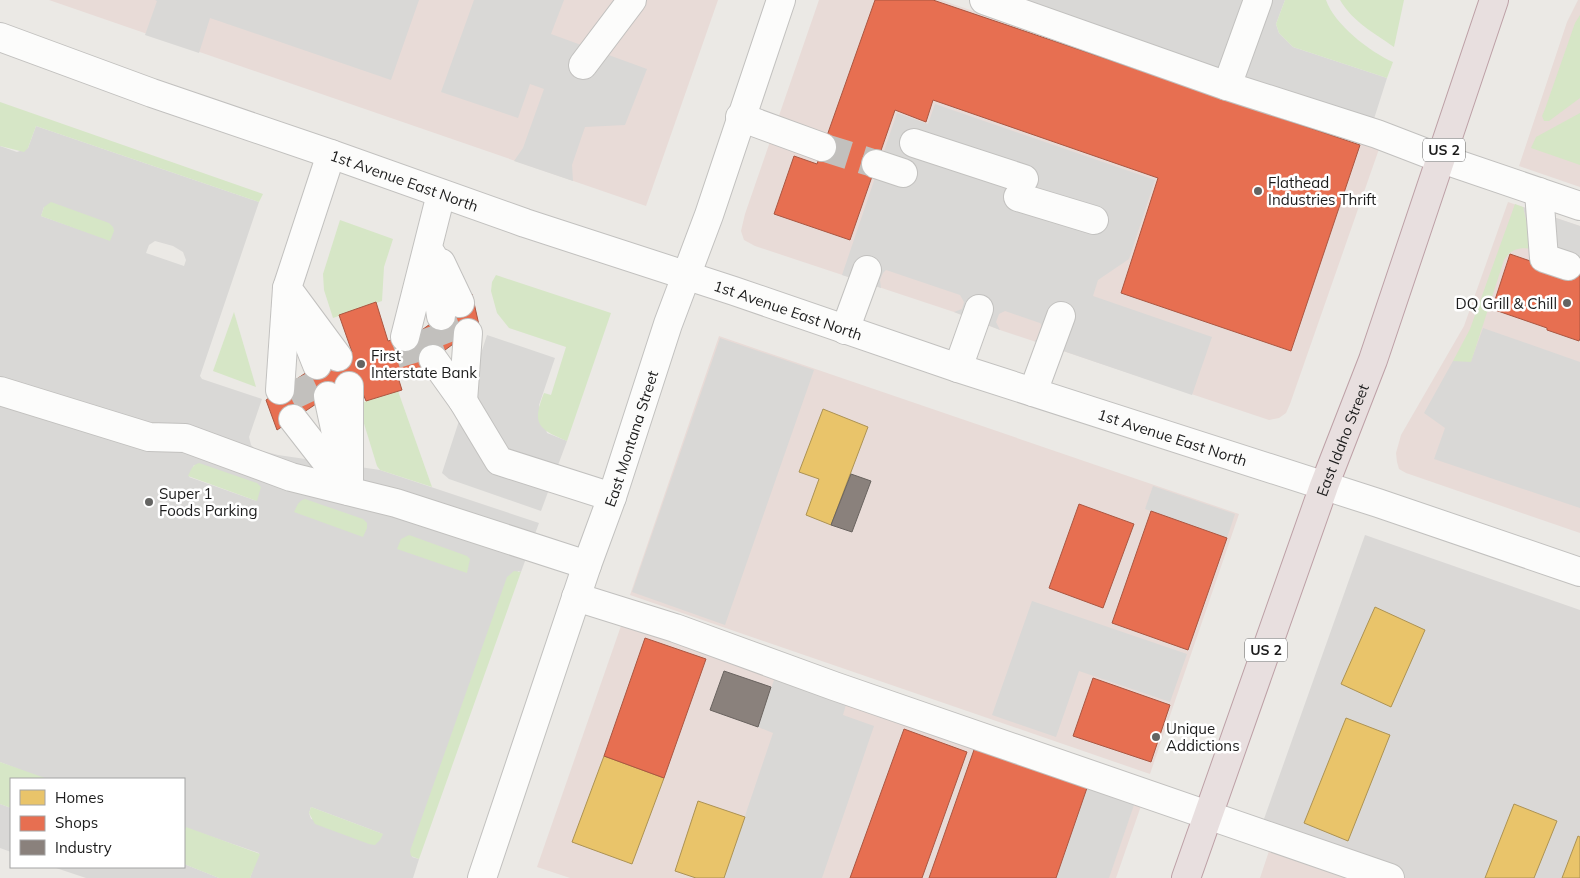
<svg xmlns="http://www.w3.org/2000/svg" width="1580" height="878" font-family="Mulish,sans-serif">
<rect width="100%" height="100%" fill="#ebe9e5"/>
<!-- residential -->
<path fill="#dad8d6" d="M1365,535l215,75v268h-191l-130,-45z"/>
<!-- commercial -->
<g fill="#e8dbd7">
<path d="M49,0h669l-72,206z"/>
<path d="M819,0h122l438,149 -89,255 -4,9 -7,5 -10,2 -269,-90 -46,-18 -199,-66 -11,-6 -3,-9 4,-17z"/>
<path d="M1578,0h2v187l-61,-21 48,-144z"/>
<path d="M1508,202l72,24v307l-174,-60 -7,-4 -2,-7 -1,-9 5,-18 63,-109z"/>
<path d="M719,336l520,178 -89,260 -520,-179z"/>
<path d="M622,623l520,180 -26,75h-546l-33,-11z"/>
<path d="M1270,848l88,30h-98z"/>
</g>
<!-- religious -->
<g fill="#d9d8d6" fill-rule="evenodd">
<path d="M155,0h264l-28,80 -181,-62 -11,35 -54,-18 12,-34z"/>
<path d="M474,0h90l-13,34 96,35 -22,56 -40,2 -13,38 1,16 -59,-20 9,-13 21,-59 -14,-5 -12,34 -77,-26z"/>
<path d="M1021,0h264l-9,24 3,9 14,14 94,31 -14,44z"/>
<path d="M935,104l220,76 -26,79 -31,21 -5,16 119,41 -20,58 -158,-54 6,-3 4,-8 -4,-7 -3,-1 -32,-11 -6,3 -3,8 4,8 -46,-18 8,-3 2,-7 -4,-7 -74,-25 -3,3 -3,7 1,8 -39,-13 55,-162 31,11z"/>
<path d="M36,126l223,76 -59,174 2,3 60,20 -13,38 2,8 4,4 23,6 102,15 159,53 -18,49 -3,-1 -106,286 7,2 -6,19h-163l9,-25 -73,-25 -2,7v-56h-140l-44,-17v-616l17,6 11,-4zM44,207l66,33 -69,-24zM155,241l18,5 10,6 3,8 -2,6 -38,-13 3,-8zM194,465l63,36 -68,-24zM311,807l72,27 -72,-15 -2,-6z"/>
<path d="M1523,207l57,19v51l-47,-28z"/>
<path d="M1483,328l97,34v146l-146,-49 11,-31 -21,-15 29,-52h18z"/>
<path d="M487,335l68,23 -16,47 8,28 20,8 -26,70 -92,-32 -7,-6z"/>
<path d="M720,338l94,32 -89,255 -93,-33z"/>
<path d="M1153,486l82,28 -8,24 -82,-29z"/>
<path d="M1032,601l155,53 -17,48 -91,-31 -23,66 -64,-22z"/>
<path d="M775,677l72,24 -4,14 31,11 -52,152h-98l49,-145 -15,-6z"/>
<path d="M1088,785l47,17 -26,76h-53z"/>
<path d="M0,804l11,4v44l-11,-4z"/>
<path d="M184,864l35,14h-133l-33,-11h131z"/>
</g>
<!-- grass -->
<g fill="#d6e6c6">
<path d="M1285,0h41c8,24 44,52 67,62l-6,16 -94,-31 -14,-14 -3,-9z"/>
<path d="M1340,0h64l-10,47c-20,-14 -41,-25 -54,-47z"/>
<path d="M1580,15v83l-31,23h-5l-2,-5 3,-7 30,-86z"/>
<path d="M0,102l263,92 -4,8 -223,-76 -8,22 -4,4 -24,-6z"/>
<path d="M1580,113v52l-49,-17 5,-11z"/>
<path d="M51,202l58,21 4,4 1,4 -4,10 -69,-25 3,-9z"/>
<path d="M1515,204l8,3 10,42c-13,-2 -21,-1 -29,11l-33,102 -18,-1 17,-32z"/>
<path d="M340,220l53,19 -9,28 -2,34 -49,17 -9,-28 -1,-16z"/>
<path d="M496,275l115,38 -44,128c-30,-12 -35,-18 -23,-48l7,2 15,-48 -57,-19 -12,-15 -6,-22 1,-9z"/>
<path d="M234,312l22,75 -43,-16z"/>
<path d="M398,391l34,96 -52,-17 -3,-4 -19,-62z"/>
<path d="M199,463l58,20 4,4 -4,14 -69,-25c3,-6 4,-11 11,-13z"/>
<path d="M305,499l58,20 4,4v5l-4,9 -69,-25c3,-6 4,-11 11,-13z"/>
<path d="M409,535l58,21 3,3 -3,14 -70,-24 4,-10z"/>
<path d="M514,571l7,1 -102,287 -8,-3 -1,-5 97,-274z"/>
<path d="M0,762l45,16 -1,1h-33v29l-11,-4z"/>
<path d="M311,807l72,27 -3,6 -5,5 -6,-1 -54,-20 -6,-11z"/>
<path d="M186,827l74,27 -10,24h-31l-35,-14v-29z"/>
</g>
<!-- homes -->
<g fill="#e9c46a" stroke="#ac9253">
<path d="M823,409l45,18 -37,98 -25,-10 13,-36 -20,-7z"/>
<path d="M1375,607l50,23 -34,77 -50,-23z"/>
<path d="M1346,718l44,17 -42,106 -44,-18z"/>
<path d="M604,756l60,22 -32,86 -60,-22z"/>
<path d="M698,801l47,16 -21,61h-28l-21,-7z"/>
<path d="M1514,804l43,17 -23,57h-49z"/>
<path d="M1578,836l2,1v41h-18z"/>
</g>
<!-- shops -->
<g fill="#e76f51" stroke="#aa5641">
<path d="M875,0h58l427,145 -69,206 -170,-58 37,-115 -225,-78 -7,22 -31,-12 -45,130 -76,-26 20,-58 23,8z"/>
<path d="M1510,254l55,19 15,-6v71l-1,3 -32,-11v-2l-55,-19z"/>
<path d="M472,294l7,31 -57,42 -25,7 5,16 -36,11 -7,-17 -22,6 -60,40 -11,-30 60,-41 26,-7 -13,-37 37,-13 12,39 31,-9z"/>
<path d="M1079,504l55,20 -31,84 -54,-20z"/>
<path d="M1151,511l76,27 -39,112 -76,-27z"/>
<path d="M645,638l61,21 -42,119 -60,-22z"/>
<path d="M1093,678l77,27 -19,57 -78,-26z"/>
<path d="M904,729l63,23 -45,126h-72z"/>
<path d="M975,747l113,38 -32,93h-127z"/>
</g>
<!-- industry -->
<g fill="#8a817c" stroke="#69635f">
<path d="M851,474l20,7 -19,51 -21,-7z"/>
<path d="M724,671l47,16 -13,40 -48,-17z"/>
</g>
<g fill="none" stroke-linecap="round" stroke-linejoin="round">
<!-- minor-tunnel -->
<g stroke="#c2c0bd" stroke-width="28" stroke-dasharray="28 14" stroke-linecap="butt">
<path d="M822,147l54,17"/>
<path d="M441,316l11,29"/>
<path d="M423,329l10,30"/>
<path d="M405,337l10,33"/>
<path d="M297,378l14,29"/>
</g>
<!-- minor casing -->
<g stroke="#c2c1bf" stroke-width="30">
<g id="minor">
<path d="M984,0l243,86 150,48 65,25 138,47"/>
<path id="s1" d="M0,37l152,56 179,61 194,69 209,68 224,77 420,135 202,69"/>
<path d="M583,65l49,-65"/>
<path d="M1227,86l31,-86"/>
<path d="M740,117l82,30"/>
<path d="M914,143l110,36"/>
<path d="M331,154l-44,134 51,69"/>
<path d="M876,164l27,9"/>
<path d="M1539,192l5,66 24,8"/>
<path d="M1018,197l76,23"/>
<path d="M432,255l9,61"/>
<path d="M441,263l19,40"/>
<path d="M299,320l18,45"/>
<path d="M845,330l22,-60"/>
<path d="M405,337l36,-143"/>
<path d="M433,359l30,42 36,60 113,36"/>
<path d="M958,368l21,-59"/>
<path d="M349,386v105"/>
<path d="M280,390l7,-102"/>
<path d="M0,391l149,46 36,1 106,39 105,26 191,62"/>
<path d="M1033,392l28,-76"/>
<path d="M328,396l9,42"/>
<path d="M463,401l5,-68"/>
<path d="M293,419l56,72"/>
<path d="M576,597l99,31 159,58 556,192"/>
<path id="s2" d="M482,878l105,-313 25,-68 56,-173 41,-109 72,-215"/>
</g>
</g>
<!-- highway casing -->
<g stroke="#bda0a6" stroke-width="30">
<g id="highway">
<path id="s3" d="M1186,878l138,-392 49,-126 121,-360"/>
</g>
</g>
<!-- minor -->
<use href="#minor" stroke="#fcfcfb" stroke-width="28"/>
<!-- highway -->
<use href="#highway" stroke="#e8dfdf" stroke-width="28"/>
</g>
<!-- markers -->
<g fill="#646462" stroke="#fff" stroke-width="2">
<circle cx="1258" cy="191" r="5"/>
<circle cx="1567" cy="303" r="5"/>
<circle cx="361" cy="364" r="5"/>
<circle cx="149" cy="502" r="5"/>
<circle cx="1156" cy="737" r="5"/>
</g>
<g text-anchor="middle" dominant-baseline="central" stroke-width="5" stroke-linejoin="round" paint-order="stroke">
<!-- shield labels -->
<g fill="#fff" stroke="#606060" stroke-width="1">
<rect x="1423" y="138.5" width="42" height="23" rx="4"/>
<rect x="1245" y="638.5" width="42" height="23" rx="4"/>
</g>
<g font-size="14" font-weight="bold" fill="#1c1c1c">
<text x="1444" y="150">US 2</text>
<text x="1266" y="650">US 2</text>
</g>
<!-- street labels -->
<g font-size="15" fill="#1c1c1c" stroke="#fff">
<text stroke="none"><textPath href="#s1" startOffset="429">1st Avenue East North</textPath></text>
<text stroke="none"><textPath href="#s1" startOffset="834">1st Avenue East North</textPath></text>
<text stroke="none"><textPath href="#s1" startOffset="1239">1st Avenue East North</textPath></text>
<text stroke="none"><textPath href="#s2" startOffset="464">East Montana Street</textPath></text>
<text stroke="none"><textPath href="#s3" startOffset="465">East Idaho Street</textPath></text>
</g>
<!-- poi labels -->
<g font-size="15" fill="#1c1c1c" stroke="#fff" text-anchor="start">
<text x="1268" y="182">Flathead<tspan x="1268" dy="17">Industries Thrift</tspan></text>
<text x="1557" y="303" text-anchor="end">DQ Grill &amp; Chill</text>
<text x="371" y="355">First<tspan x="371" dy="17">Interstate Bank</tspan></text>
<text x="159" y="493">Super 1<tspan x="159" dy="17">Foods Parking</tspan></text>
<text x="1166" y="728">Unique<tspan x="1166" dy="17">Addictions</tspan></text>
</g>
</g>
<!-- legend -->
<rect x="10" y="778" width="175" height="90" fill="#ffffff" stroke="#a4a4a4"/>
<rect x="20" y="790" width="25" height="15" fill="#e9c46a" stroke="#a4a4a4"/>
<text x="55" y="803" font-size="15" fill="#1c1c1c">Homes</text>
<rect x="20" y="816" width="25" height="15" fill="#e76f51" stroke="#a4a4a4"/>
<text x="55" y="828" font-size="15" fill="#1c1c1c">Shops</text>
<rect x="20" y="840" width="25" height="15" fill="#8a817c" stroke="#a4a4a4"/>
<text x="55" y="853" font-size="15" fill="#1c1c1c">Industry</text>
</svg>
